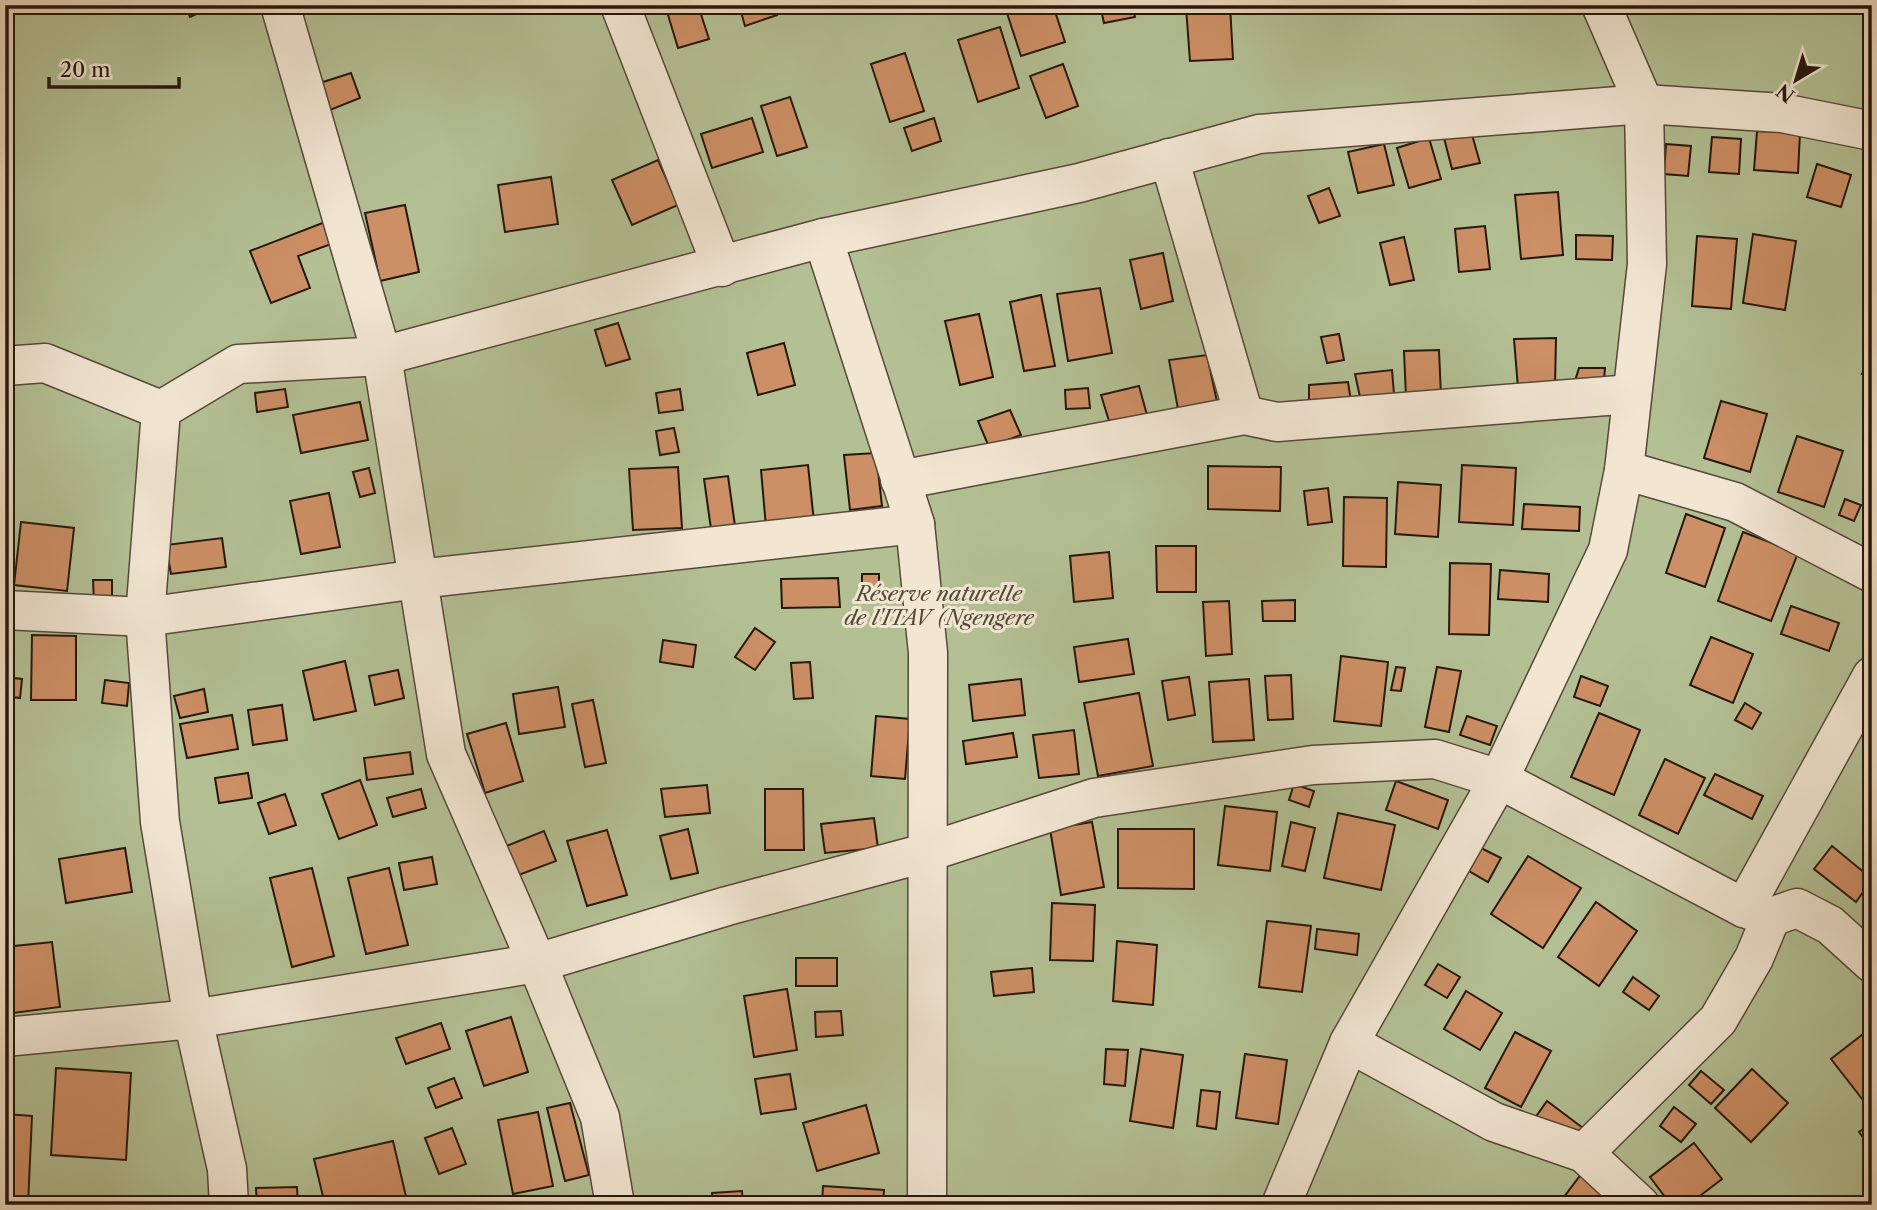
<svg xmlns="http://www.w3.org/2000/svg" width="1877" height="1210" font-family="'Libre Caslon Text',serif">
<rect width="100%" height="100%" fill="#ebd9bc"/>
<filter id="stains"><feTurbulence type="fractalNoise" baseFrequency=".00286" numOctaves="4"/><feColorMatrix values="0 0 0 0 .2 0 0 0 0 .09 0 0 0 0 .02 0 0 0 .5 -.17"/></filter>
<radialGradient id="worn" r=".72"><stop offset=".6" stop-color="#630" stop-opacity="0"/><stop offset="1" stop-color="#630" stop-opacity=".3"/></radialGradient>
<!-- green -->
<rect fill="#b3c094" stroke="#6c6c51" stroke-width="2" x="5" y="5" width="1867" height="1200"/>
<!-- building -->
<g fill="#cd8f65" stroke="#26170e" stroke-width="2">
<path d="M185,5h32l-27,12z"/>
<path d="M665,5h33l11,34 -31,9z"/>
<path d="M739,5h35l3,10 -32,11z"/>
<path d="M1030,5h23l12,37 -44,14 -14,-43z"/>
<path d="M1100,5h33l2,12 -31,6z"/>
<path d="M1230,5l3,54 -43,2 -4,-54z"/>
<path d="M1000,27l19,61 -41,14 -20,-62z"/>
<path d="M905,53l19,58 -34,11 -19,-58z"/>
<path d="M1063,64l15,42 -32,12 -16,-42z"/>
<path d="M351,73l9,25 -30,12 -10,-27z"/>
<path d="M790,97l17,50 -30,9 -16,-50z"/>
<path d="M752,118l11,34 -51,16 -11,-34z"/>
<path d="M934,118l7,23 -29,10 -8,-23z"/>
<path d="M1471,131l9,32 -28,6 -8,-31z"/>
<path d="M1757,131l43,2 -2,40 -44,-3z"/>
<path d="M1712,137l29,2 -2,35 -30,-2z"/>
<path d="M1429,138l12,41 -32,9 -12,-40z"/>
<path d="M1384,144l10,41 -36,8 -10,-41z"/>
<path d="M1666,144l25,2 -3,30 -24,-2z"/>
<path d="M658,160l20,45 -46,20 -20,-45z"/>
<path d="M1817,164l34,11 -10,32 -34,-10z"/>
<path d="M551,177l7,47 -53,8 -7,-47z"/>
<path d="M1329,188l11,28 -21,7 -11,-27z"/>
<path d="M1558,192l5,63 -42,4 -6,-64z"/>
<path d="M405,205l14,67 -39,9 -15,-68z"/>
<path d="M325,222l9,21 -36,13 12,32 -39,15 -21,-52z"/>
<path d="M1485,226l5,43 -31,3 -4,-43z"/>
<path d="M1753,234l43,7 -11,69 -42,-7z"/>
<path d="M1576,235l37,1 -1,24 -36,-1z"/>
<path d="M1697,236l40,3 -6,70 -39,-3z"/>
<path d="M1404,237l10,43 -24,5 -10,-42z"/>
<path d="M1163,253l10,48 -32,8 -11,-49z"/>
<path d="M1100,288l12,65 -44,8 -11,-67z"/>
<path d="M1041,295l14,71 -31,5 -14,-69z"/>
<path d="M979,314l14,63 -33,8 -15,-64z"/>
<path d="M618,323l12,36 -24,7 -11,-36z"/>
<path d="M1339,334l5,26 -17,3 -6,-26z"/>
<path d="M1556,338l-1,48 -37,2 -4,-49z"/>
<path d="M784,343l11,42 -37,10 -11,-42z"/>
<path d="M1439,350l2,46 -35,1 -2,-46z"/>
<path d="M1872,354v24l-10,-4z"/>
<path d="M1207,355l10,47 -39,7 -9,-49z"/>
<path d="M1579,368h26l-1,11 -29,2z"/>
<path d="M1392,370l2,24 -34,3 -5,-23z"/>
<path d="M1348,382l3,19 -42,4v-20z"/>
<path d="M1139,386l8,29 -38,6 -8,-26z"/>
<path d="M1088,388l2,20 -24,1 -1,-19z"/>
<path d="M285,389l3,18 -31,5 -2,-19z"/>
<path d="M680,389l3,21 -24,3 -3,-20z"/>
<path d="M1721,401l46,13 -17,58 -46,-14z"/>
<path d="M360,402l8,38 -67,13 -8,-38z"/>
<path d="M1010,410l11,25 -32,12 -11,-26z"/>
<path d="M674,428l5,24 -19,3 -4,-24z"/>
<path d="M1797,436l46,15 -19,56 -46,-15z"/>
<path d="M876,453l6,53 -32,4 -6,-55z"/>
<path d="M808,465l6,57 -48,5 -5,-57z"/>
<path d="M1462,465l54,3 -3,57 -54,-3z"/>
<path d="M1208,466l73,1 -1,44 -72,-2z"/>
<path d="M678,467l4,61 -49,2 -4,-61z"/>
<path d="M369,468l6,25 -15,4 -7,-25z"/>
<path d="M728,476l7,50 -24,3 -7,-50z"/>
<path d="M1398,482l43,3 -3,52 -43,-3z"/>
<path d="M1328,488l4,34 -24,3 -4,-34z"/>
<path d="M329,493l11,54 -39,7 -11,-53z"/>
<path d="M1344,497l43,1 -1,69 -43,-1z"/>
<path d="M1845,499l16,6 -7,16 -15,-6z"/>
<path d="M1524,504l56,3 -1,24 -57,-2z"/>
<path d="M1686,514l39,14 -20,59 -39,-14z"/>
<path d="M21,522l53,6 -7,63 -53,-6z"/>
<path d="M1743,532l55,21 -27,68 -53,-20z"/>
<path d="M222,538l4,29 -55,7 -5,-29z"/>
<path d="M1156,546h40v46h-39z"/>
<path d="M1109,552l4,46 -39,4 -4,-46z"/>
<path d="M1450,563l41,1 -2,71 -40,-1z"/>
<path d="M1500,570l49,4 -1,28 -50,-3z"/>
<rect x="862" y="574" width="17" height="22"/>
<path d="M838,578l2,29 -58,1 -1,-29z"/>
<path d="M93,580h19v22h-18z"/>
<path d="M1295,600v21h-32l-1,-20z"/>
<path d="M1229,601l3,53 -26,2 -3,-54z"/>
<path d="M1791,606l48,17 -10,28 -48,-17z"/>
<path d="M755,628l20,14 -20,28 -20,-13z"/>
<path d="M32,635l44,1v64h-45z"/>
<path d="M1711,637l42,17 -20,49 -43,-18z"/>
<path d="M1128,639l6,35 -55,8 -5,-35z"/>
<path d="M663,640l33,5 -3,22 -33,-5z"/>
<path d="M1341,656l47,6 -7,64 -47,-5z"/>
<path d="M345,661l11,50 -42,9 -11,-49z"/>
<path d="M810,662l3,36 -19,1 -3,-36z"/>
<path d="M1396,667l9,1 -4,23 -10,-1z"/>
<path d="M1437,667l24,4 -12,61 -24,-5z"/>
<path d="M398,670l6,28 -29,7 -6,-29z"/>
<path d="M1291,675l2,44 -25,1 -3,-44z"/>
<path d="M1581,676l27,10 -8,20 -26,-9z"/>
<path d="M5,677l17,2 -2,19 -15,-2z"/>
<path d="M1189,677l6,38 -27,5 -6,-39z"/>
<path d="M1021,679l4,36 -52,6 -4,-36z"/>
<path d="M1249,679l5,61 -41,2 -4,-60z"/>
<path d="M105,680l24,3 -2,23 -25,-3z"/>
<path d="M558,687l7,40 -46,7 -6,-40z"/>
<path d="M204,689l4,23 -28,6 -6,-22z"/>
<path d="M1139,693l14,73 -55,10 -14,-73z"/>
<path d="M593,700l13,63 -21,4 -13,-63z"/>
<path d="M1745,703l16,10 -9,16 -17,-9z"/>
<path d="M282,705l5,35 -34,5 -5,-35z"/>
<path d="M1599,713l41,17 -26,65 -43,-18z"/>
<path d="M232,715l6,34 -51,9 -7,-34z"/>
<path d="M876,716l34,3 -5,60 -34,-3z"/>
<path d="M1467,716l30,10 -7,19 -30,-10z"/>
<path d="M506,723l17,58 -38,12 -18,-59z"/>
<path d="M1074,730l5,44 -40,4 -6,-43z"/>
<path d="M1013,733l4,24 -51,7 -3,-23z"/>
<path d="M410,752l3,22 -46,6 -3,-22z"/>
<path d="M1665,759l40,19 -27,56 -39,-19z"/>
<path d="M248,773l4,25 -33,5 -4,-25z"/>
<path d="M1715,774l48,22 -11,23 -48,-24z"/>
<path d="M360,780l17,45 -38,14 -17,-45z"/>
<path d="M1396,781l52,19 -10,29 -52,-19z"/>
<path d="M1294,784l20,7 -5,16 -20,-7z"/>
<path d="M707,785l3,28 -45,4 -4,-28z"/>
<path d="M421,789l5,19 -33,9 -6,-19z"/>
<path d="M765,789h38l1,61h-39z"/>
<path d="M285,794l11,31 -27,9 -11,-31z"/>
<path d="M1225,806l52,6 -7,59 -52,-6z"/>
<path d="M1338,813l57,12 -14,65 -57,-12z"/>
<path d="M874,818l4,30 -53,5 -4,-29z"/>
<path d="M1092,822l12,65 -43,8 -11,-66z"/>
<path d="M1291,822l24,6 -10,43 -23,-5z"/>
<path d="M688,829l10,44 -27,6 -11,-43z"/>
<path d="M1118,829h76v60l-76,-1z"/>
<path d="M607,830l20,65 -40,11 -20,-65z"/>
<path d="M544,831l12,30 -40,15 -12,-29z"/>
<path d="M1832,846l40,33 -16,23 -42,-33z"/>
<path d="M125,848l7,44 -66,11 -7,-44z"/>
<path d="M1481,848l20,10 -13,24 -19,-11z"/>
<path d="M1528,856l53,32 -38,60 -52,-34z"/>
<path d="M432,857l5,27 -33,6 -5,-27z"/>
<path d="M312,868l22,88 -42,11 -22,-89z"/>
<path d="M389,868l19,77 -42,9 -18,-76z"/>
<path d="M1596,902l41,29 -38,55 -41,-29z"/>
<path d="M1052,903l43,2 -2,56 -43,-1z"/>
<path d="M1267,921l44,5 -9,66 -43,-5z"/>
<path d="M1317,929l42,5 -2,21 -42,-6z"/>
<path d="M1117,941l40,4 -4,60 -40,-4z"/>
<path d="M52,942l8,65 -47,6 -8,-66z"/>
<rect x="796" y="958" width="41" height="28"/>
<path d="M1438,964l22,13 -13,21 -22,-13z"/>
<path d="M1032,968l2,24 -40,4 -3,-24z"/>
<path d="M1633,977l26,19 -10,14 -26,-18z"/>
<path d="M787,989l10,61 -43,7 -10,-61z"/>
<path d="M1466,991l36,22 -22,37 -36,-21z"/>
<path d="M841,1011l2,24 -27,2 -1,-25z"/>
<path d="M511,1017l17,55 -44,14 -18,-55z"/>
<path d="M441,1023l9,26 -44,15 -10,-26z"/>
<path d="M1872,1027v73l-6,4 -35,-45z"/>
<path d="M1515,1032l36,19 -30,56 -36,-19z"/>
<path d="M1106,1049l22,1 -3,36 -21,-2z"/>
<path d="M1141,1049l42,6 -10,73 -43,-7z"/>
<path d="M1245,1054l42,6 -9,64 -42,-6z"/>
<path d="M5,1064l7,1 -3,42h-4z"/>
<path d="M56,1068l75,5 -5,87 -75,-5z"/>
<path d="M1752,1069l36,34 -37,39 -36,-34z"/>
<path d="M1701,1071l23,19 -13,14 -22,-19z"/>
<path d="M790,1074l6,35 -35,5 -6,-35z"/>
<path d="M454,1078l8,20 -26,10 -8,-20z"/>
<path d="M1201,1090l19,2 -4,37 -19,-3z"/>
<path d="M1547,1101l36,27 -6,6 -42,-16z"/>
<path d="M570,1103l19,72 -24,6 -18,-73z"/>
<path d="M866,1105l13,48 -62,18 -14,-48z"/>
<path d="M1674,1107l22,17 -15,18 -21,-16z"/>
<path d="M538,1112l15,74 -40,8 -15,-74z"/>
<path d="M5,1114l27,2 -4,89h-23z"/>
<path d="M1872,1123v26l-13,-17z"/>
<path d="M452,1128l14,36 -27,10 -14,-36z"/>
<path d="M393,1141l15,64h-83l-11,-46z"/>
<path d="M1694,1143l28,36 -34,26h-17l-21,-28z"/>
<path d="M1582,1173l41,32h-65z"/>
<path d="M823,1186l61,4 -1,15h-61z"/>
<path d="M297,1187l1,18h-41l-1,-17z"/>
<path d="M742,1191l1,14h-30l-1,-12z"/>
</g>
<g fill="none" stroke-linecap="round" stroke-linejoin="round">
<!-- street casing -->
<g stroke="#57483a" stroke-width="41">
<g id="street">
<path d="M280,5l102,351 64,398 91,209 63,154 15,88"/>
<path d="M620,5l102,262"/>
<path d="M1169,158l75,257"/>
<path d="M823,238l92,286 13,129 -1,552"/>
<path d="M5,366l40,-3 116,47 77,-46 144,-8 441,-118 256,-55 180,-49 385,-30 138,9 90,18"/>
<path d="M161,410l-16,207 15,205 33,197 34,150 2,36"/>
<path d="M1624,470l111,32 137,71"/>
<path d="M900,480l344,-65 33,7 355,-28"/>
<path d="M5,610l140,7 273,-38 497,-55"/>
<path d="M1744,908l128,-232"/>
<path d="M5,1037l188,-18 344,-56 190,-57 198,-53 169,-55 219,-33 122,-6 64,20 245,129 27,9 26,-9 33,17 42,38"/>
<path d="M1349,1043l145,79 90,31 56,52"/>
<path d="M1584,1153l134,-133 36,-62 17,-41"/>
<path d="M1281,1205l68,-162 150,-264 109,-229 16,-80 23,-206 -3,-160 -43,-99"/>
</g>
</g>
<!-- street -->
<use href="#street" stroke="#f2e6d3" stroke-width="38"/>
</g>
<g text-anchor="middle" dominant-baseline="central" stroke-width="6" stroke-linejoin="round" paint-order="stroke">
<!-- park labels -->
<g font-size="21" font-style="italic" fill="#504a36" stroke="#f2e6d3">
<text x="939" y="593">Réserve naturelle<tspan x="939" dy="24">de l'ITAV (Ngengere</tspan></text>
</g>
</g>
<!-- margin -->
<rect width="1877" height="1210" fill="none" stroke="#ebd9bc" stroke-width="28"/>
<rect x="7" y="7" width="1863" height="1196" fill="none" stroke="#26170e" stroke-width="3.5"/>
<rect x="14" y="14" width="1849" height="1182" fill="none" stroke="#26170e" stroke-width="2"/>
<!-- north arrow -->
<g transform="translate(1796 80) rotate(218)" stroke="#f2e6d3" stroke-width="5" paint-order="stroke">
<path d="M0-5L12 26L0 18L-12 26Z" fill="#26170e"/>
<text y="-10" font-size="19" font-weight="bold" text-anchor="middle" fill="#26170e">N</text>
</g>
<!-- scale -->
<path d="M49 77v10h130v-10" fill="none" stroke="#26170e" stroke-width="3.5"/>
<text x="60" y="77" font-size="21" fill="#26170e" stroke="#f2e6d3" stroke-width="5" paint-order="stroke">20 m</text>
<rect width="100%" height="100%" filter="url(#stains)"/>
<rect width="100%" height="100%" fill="url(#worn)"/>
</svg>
